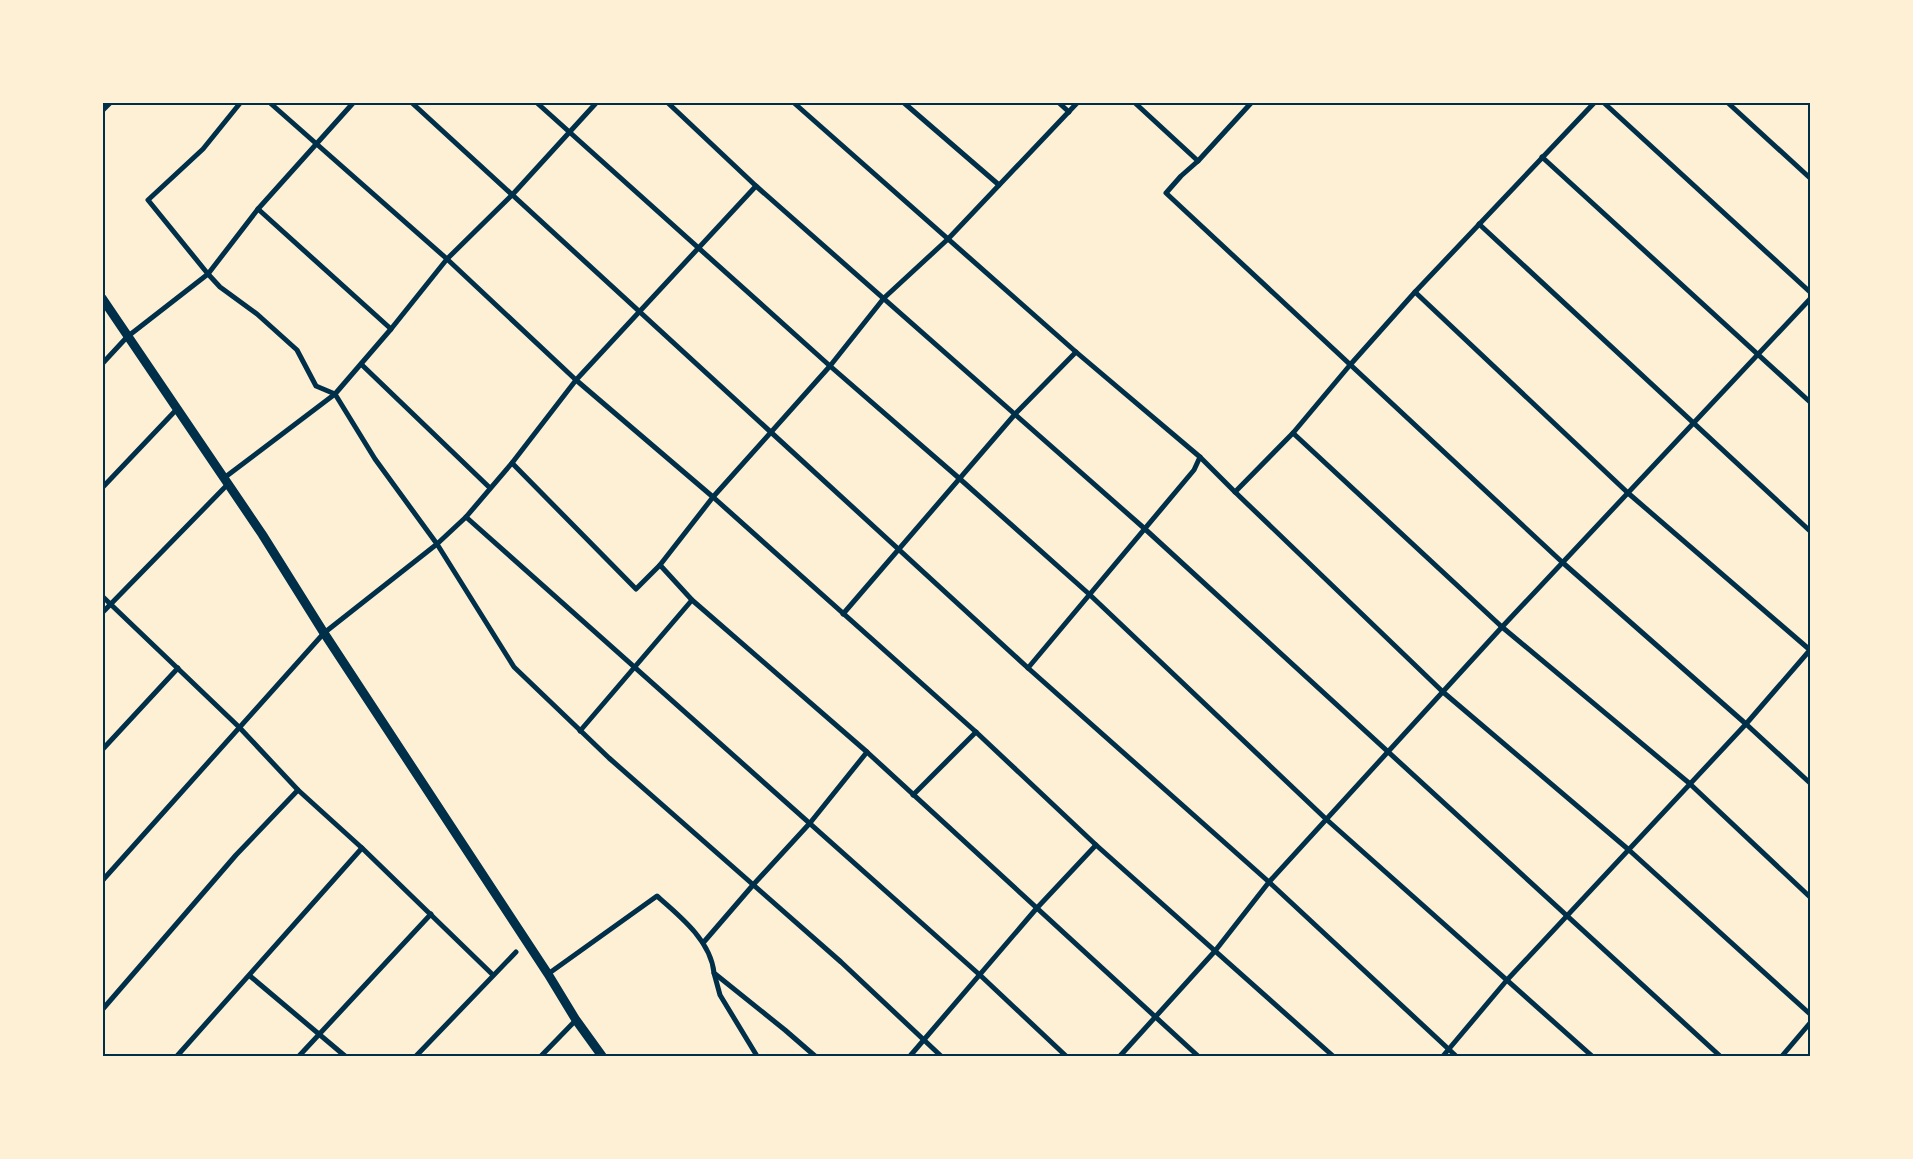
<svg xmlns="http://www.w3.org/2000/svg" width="1913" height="1159" font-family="Rubik,sans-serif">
<rect width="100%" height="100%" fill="#fdf0d5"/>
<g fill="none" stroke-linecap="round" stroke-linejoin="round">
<!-- minor -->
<g stroke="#003049" stroke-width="5">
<path d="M269,102l178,157 129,121 137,117 263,235 120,113 237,211"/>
<path d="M411,102l617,566 241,214 187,174"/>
<path d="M536,102l294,264 130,113 129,115 237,225 266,237"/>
<path d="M667,102l89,84 389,343 575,527"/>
<path d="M793,102l283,250 124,105 35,35 58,-59 57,-68 65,-73 180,-190"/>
<path d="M903,102l96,83"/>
<path d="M1058,102l11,10"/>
<path d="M1134,102l64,59 -17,15 -15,17 396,369 184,162 64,59"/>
<path d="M1603,102l207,190"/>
<path d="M1727,102l83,76"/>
<path d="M102,111l9,-9"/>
<path d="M1542,157l268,245"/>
<path d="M1198,161l54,-59"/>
<path d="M756,186l-180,194 -64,83 -46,54 -29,27 77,123 95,91 232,204 100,94"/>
<path d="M258,209l133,120"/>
<path d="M1479,224l331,307"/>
<path d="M1415,292l213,201 182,157"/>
<path d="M102,364l25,-27 81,-63 50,-65 96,-107"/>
<path d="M361,364l129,124"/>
<path d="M1293,433l209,194 187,156 121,114"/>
<path d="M512,463l124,126 24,-24 32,35 175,152 331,304"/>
<path d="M224,478l111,-84 56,-65 56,-70 66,-65 84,-92"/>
<path d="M102,488l75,-79"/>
<path d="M1235,492l208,200 186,158 181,164"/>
<path d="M466,517l515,459 85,80"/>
<path d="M660,565l53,-68 117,-131 54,-68 64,-59 130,-137"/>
<path d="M102,596l137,131 59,63 64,58 131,127"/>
<path d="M102,613l126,-129"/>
<path d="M843,614l173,-201 60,-61"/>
<path d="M1028,668l166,-198 6,-13"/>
<path d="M580,731l112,-131"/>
<path d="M102,750l76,-82"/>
<path d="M913,795l63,-63"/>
<path d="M102,881l222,-248 113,-89 -62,-85 -40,-65 -19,-8 -19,-36 -40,-36 -37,-27 -12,-13 -60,-74 55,-51 38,-47"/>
<path d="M703,943l50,-58 57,-62 57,-71"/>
<path d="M714,973l6,22 37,61"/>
<path d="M548,974l109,-78c23,20 54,45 57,77l71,57 30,26"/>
<path d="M250,976l95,80"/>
<path d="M102,1010l134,-155 62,-65"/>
<path d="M177,1056l185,-208"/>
<path d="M299,1056l132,-142"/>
<path d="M416,1056l100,-104"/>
<path d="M541,1056l35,-36"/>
<path d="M910,1056l126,-147 60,-64"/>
<path d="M1120,1056l95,-105 54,-69 233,-255 308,-328"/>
<path d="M1443,1056l64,-76 239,-256 64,-74"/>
<path d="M1782,1056l28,-33"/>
</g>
<!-- tertiary -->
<path stroke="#003049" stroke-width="9" d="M102,298l160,236 62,99 224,341 28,46 26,36"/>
</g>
<!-- border -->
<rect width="1913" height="1159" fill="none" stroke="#fdf0d5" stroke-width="208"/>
<rect x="104" y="104" width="1705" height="951" fill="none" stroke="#003049" stroke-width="2"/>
</svg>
